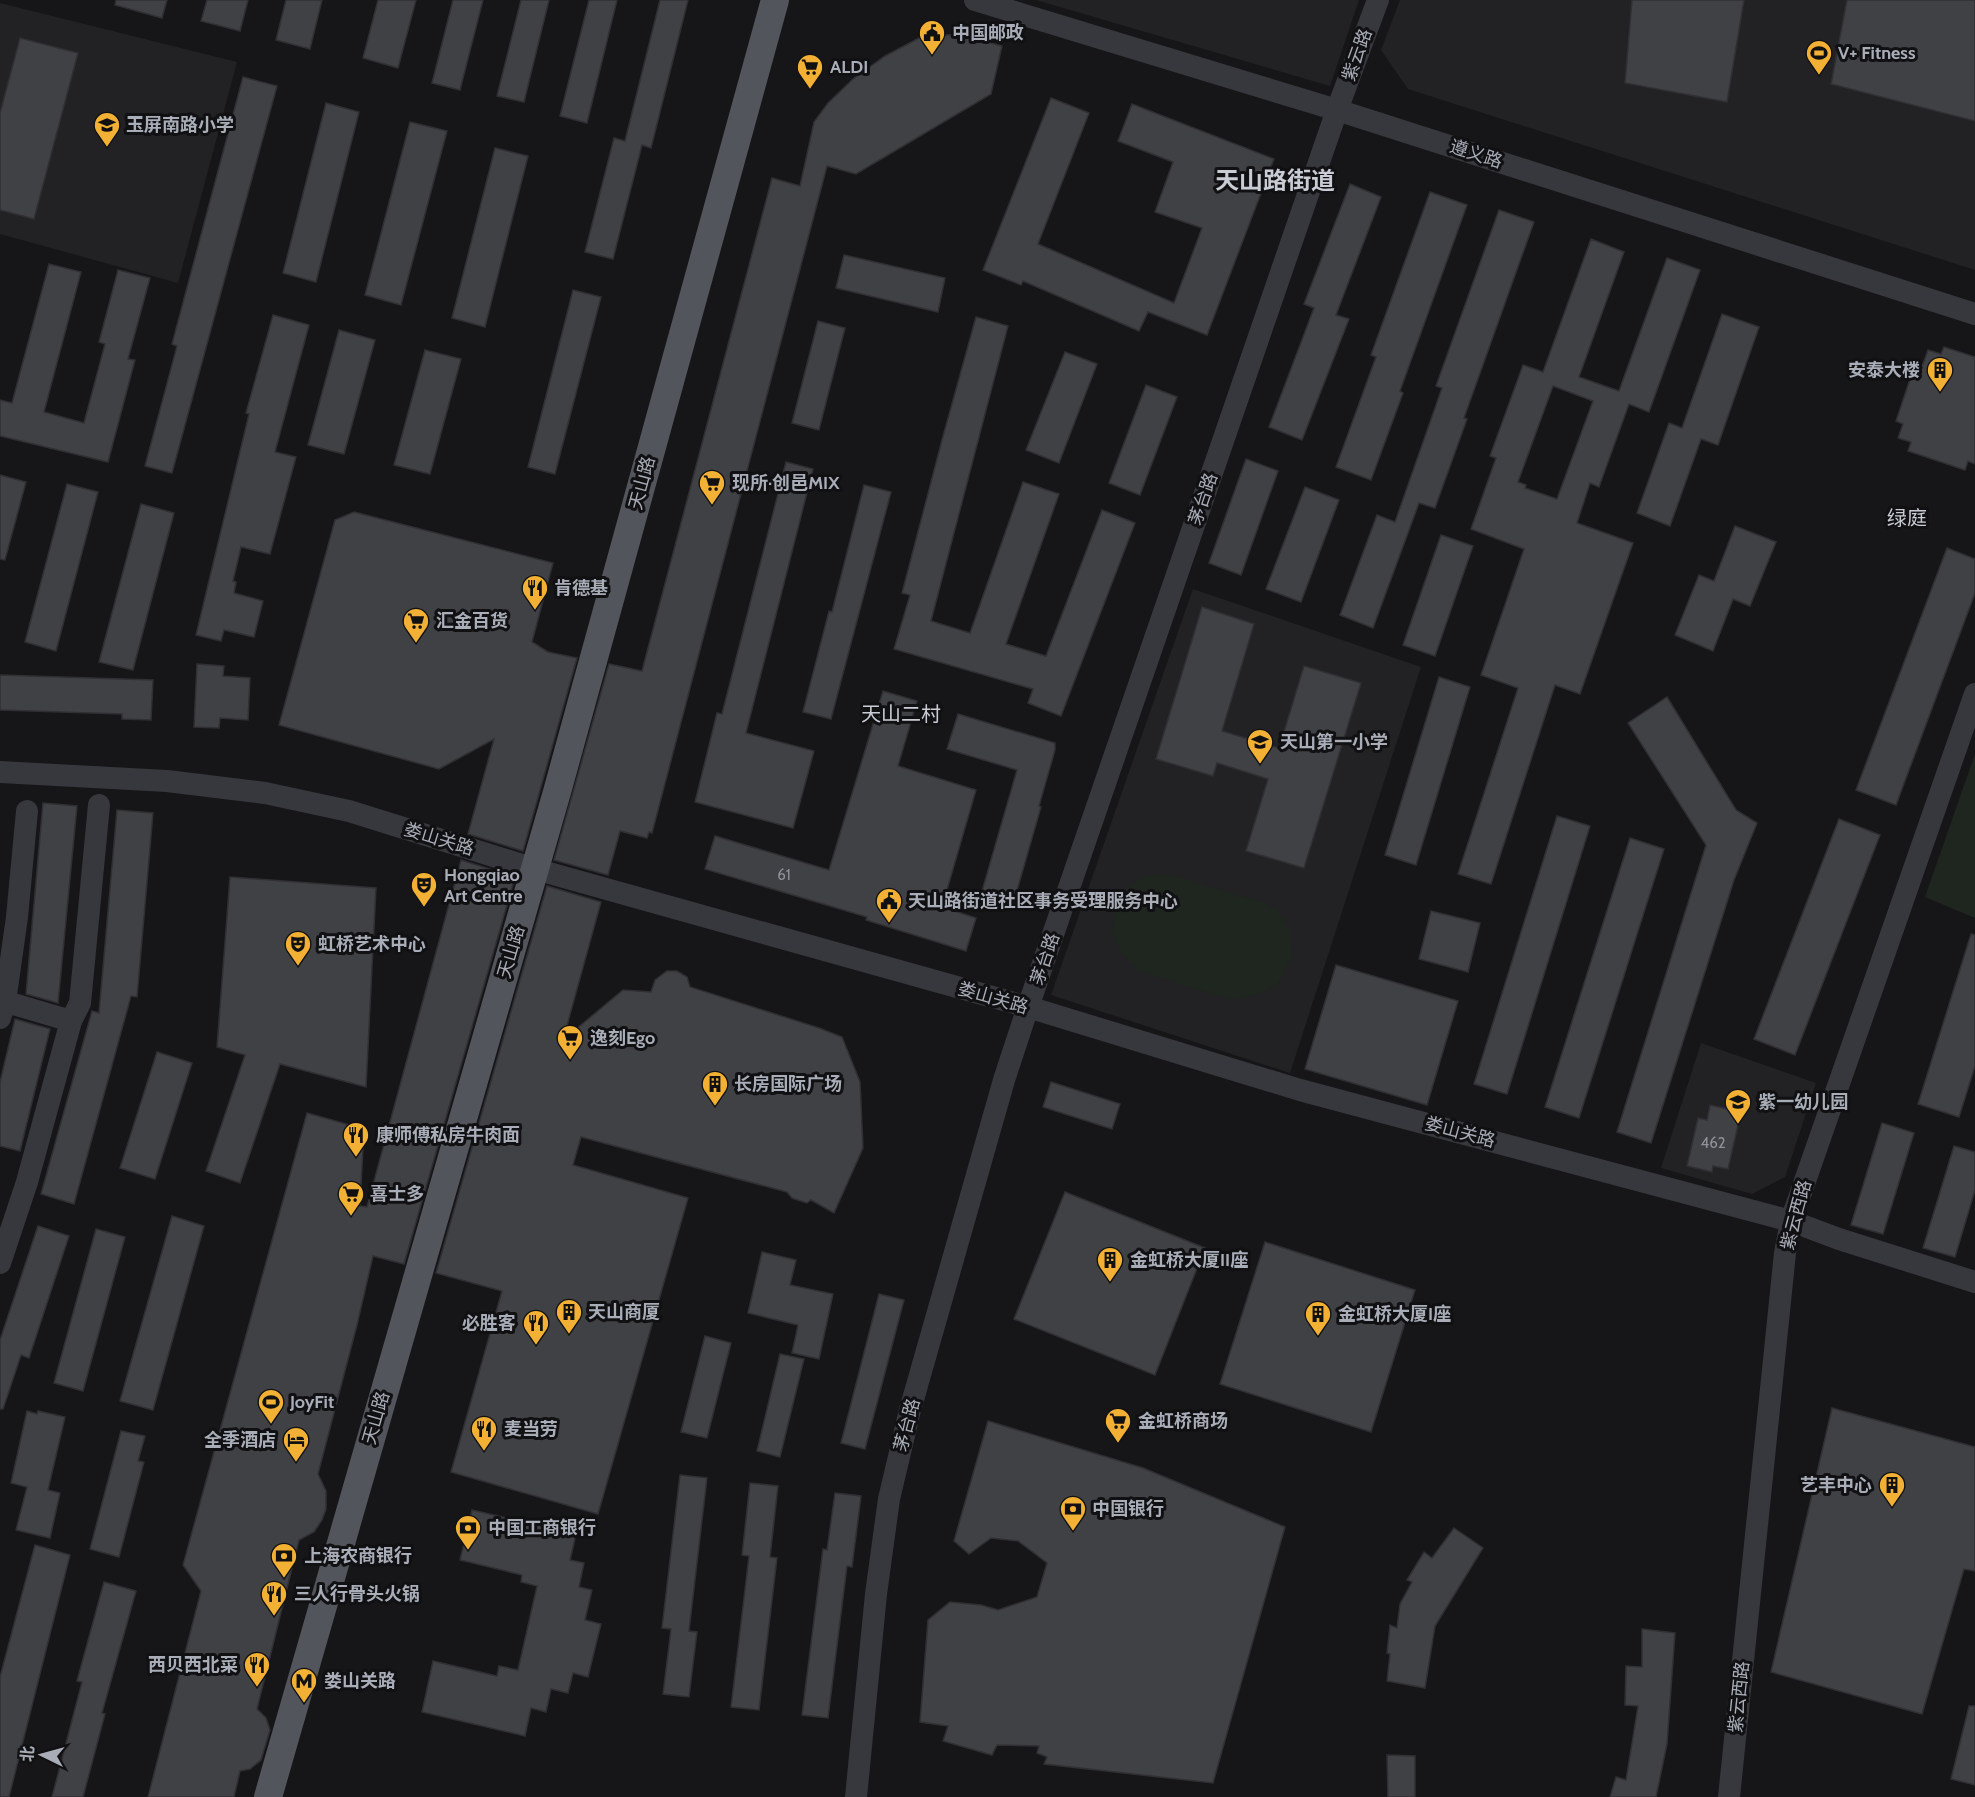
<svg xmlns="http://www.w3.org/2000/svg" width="1975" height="1797" font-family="Cabin,'Noto Sans SC',sans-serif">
<rect width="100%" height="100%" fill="#161618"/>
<!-- built -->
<g fill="#222225">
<path d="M1036,0h323l-29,86z"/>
<path d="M1400,0h575v270l-567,-181 -27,-39z"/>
<path d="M0,3l237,59 -59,221 -178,-49z"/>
<path d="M1193,589l228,78 -131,406 -239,-78z"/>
<path d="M1701,1043l115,40 -31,94 -33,17 -91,-26z"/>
</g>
<!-- green -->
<g fill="#1e261f">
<path d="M1975,754v164l-50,-21z"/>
<path d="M1167,874l95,28 14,7 14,21 2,27 -15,27 -19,10 -26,6 -94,-29 -18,-20 -8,-19 7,-37 25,-19z"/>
</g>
<!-- building -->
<g fill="#404145" stroke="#303034" stroke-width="1.5" fill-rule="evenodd">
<path d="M116,0h51l-5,18 -47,-13z"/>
<path d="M207,0h41l-8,31 -39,-10z"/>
<path d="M286,0h36l-12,49 -34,-9z"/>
<path d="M378,0h38l-18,68 -35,-10z"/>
<path d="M453,0h30l-23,90 -28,-7z"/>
<path d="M521,0h28l-25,102 -27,-6z"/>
<path d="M589,0h28l-30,123 -27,-7z"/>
<path d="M660,0h28l-37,148 -9,-3 -29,114 -28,-7 29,-114 11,3z"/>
<path d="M1632,0h112l-17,102 -102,-19z"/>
<path d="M1847,0h128v121l-144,-37z"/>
<path d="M959,34l43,12 -11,48 -135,80 -29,-8 -175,667 -3,-1 -2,6 -27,-7 -12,44 -54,-15 55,-196 33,7 130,-493 28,8 14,-64 14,-19 25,-24 32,-23 36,-19z"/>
<path d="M20,38l58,15 -44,166 -34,-9v-97z"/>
<path d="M243,77l34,9 -105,387 -27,-7 32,-120 -5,-2z"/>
<path d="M1051,98l38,15 -51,131 136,59 28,-75 -47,-16 18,-50 -55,-21 14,-37 142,55 -67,176 -59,-23 -9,19 -116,-50 -2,4 -38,-15z"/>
<path d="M326,103l33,9 -43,170 -33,-9z"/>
<path d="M410,122l37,9 -46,174 -36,-10z"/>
<path d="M495,148l33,8 -43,171 -33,-9z"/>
<path d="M1350,184l31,13 -45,118 13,4 -47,121 -33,-13 45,-119 -10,-4z"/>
<path d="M1430,192l37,13 -67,186 3,2 -32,87 -35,-13 40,-110 -5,-2z"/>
<path d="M1499,210l35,12 -70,196 3,1 -32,89 -16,-5 -46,125 -33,-13 37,-100 18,7 47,-134 -6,-2z"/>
<path d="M1591,239l33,13 -45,125 40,14 48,-133 33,12 -51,142 -20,-8 -30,83 -9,-4 -13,40 56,20 -53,151 -25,-9 -64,199 -33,-10 60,-186 -37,-13 43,-126 -53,-20 25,-71 -6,-2 33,-91 20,7zM1553,386l40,15 -36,98 -32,-11 1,-3 -8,-3z"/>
<path d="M844,255l101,23 -7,34 -102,-24z"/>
<path d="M49,264l32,8 -37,140 40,11 21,-79 -6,-2 19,-72 32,8 -22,81 7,1 -27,102 -108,-26v-36l12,3z"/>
<path d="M573,290l28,7 -46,177 -27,-7z"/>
<path d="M1722,314l37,13 -41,118 -17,-6 -31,87 -33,-13 32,-90 13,5z"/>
<path d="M273,315l36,10 -34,127 21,5 -26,97 -29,-7 -8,34 3,1 -2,11 29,8 -9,36 -30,-7 -3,11 -25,-6 53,-221 -3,-1z"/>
<path d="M976,317l32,9 -77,295 39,12 53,-151 36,12 -53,150 40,12 56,-146 33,13 -74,193 -33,-13 5,-14 -139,-40 16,-54 -8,-2 40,-153z"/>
<path d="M818,321l27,7 -26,102 -27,-7z"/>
<path d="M339,330l36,10 -31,114 -36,-9z"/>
<path d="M1944,347l31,10v107l-7,-3 -3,9 -57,-19 3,-9 -13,-4 5,-14 -7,-3 20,-60 7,3 5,-14 13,4z"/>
<path d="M425,350l36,9 -31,115 -36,-9z"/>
<path d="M1065,352l32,12 -38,99 -33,-13z"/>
<path d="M1146,385l31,12 -37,98 -31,-12z"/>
<path d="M1246,459l32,12 -37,104 -32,-12z"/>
<path d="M786,462l27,7 -67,264 68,18 -21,77 -98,-26 22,-89 5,1z"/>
<path d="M0,475l26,7 -21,78 -5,-1z"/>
<path d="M67,484l31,8 -42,159 -31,-9z"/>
<path d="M864,485l27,7 -60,227 -28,-7 26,-101 3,1z"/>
<path d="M1305,487l34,13 -38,102 -35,-13z"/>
<path d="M141,504l33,9 -41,157 -34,-8z"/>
<path d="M354,512l199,51 -21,79 16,10 29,6 -54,193 -55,-17 26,-95 -55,30 -160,-44 56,-205z"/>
<path d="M1735,526l41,16 -26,64 -17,-7 -20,52 -38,-16 24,-60 15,6z"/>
<path d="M1441,535l32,11 -38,110 -32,-11z"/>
<path d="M1947,548l28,11v34l-79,212 -40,-15z"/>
<path d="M1202,607l52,17 -32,107 57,17 25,-82 57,17 -57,185 -58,-17 22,-72 -51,-16 -4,13 -57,-17z"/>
<path d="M197,664l27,2 -1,10 27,2 -2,42 -28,-2 -1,10 -25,-1z"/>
<path d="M0,675l153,5 -2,40 -29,-1v-5l-122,-4z"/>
<path d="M1439,677l31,10 -54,178 -31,-10z"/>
<path d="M883,691l34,10 -19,65 78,24 -34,117 34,11 -10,33 -100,-31 1,-3 -162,-48 10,-33 114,34z"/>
<path d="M1667,697l69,113 21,13 -23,57 -83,263 -34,-11 89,-287 -78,-122z"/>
<path d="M958,714l97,29v7l-16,56 2,1 -29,101 -32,-10 37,-128 -70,-21z"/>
<path d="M43,803l34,3 -19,197 -32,-9z"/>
<path d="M117,810l36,3 -16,184 -6,-1 -57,208 -33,-10 51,-183 7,2z"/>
<path d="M1557,816l33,10 -83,268 -33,-10z"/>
<path d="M1839,819l41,16 -85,220 -41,-16z"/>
<path d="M1630,838l34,11 -85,269 -34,-11z"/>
<path d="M461,860l54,17 -111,387 -31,-8 -16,69 -39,149 8,17v18l-4,11 -8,12 -15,8 -42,169 9,9 4,12 -9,30 -11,9 -10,2 -6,26h-86l53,-206 -18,-26 124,-452 57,16 -4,77 7,1z"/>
<path d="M230,877l146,11 -10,199 -86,-23 -40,119 -34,-12 39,-116 -28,-8z"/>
<path d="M547,886l54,16 -38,138 60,-50 28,2 4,-12 12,-9h10l10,6 3,10 129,41 23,9 18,45 3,66 -29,65 -23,-13 -4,3 -15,-5 -5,-6 -206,-55 -8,28 115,33 -90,316 -147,-42 51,-181 -66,-18z"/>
<path d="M1431,911l49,12 -12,49 -49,-13z"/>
<path d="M1971,934l4,1v131l-16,51 -41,-13z"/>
<path d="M1336,965l122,36 -31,104 -122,-36z"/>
<path d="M15,1019l35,10 -30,122 -20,-5v-64z"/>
<path d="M157,1052l35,11 -37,116 -35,-11z"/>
<path d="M1051,1082l69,22 -8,25 -69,-22z"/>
<path d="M1710,1105l31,7 -13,57 -15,-3 -1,6 -25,-6 11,-48 9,2z"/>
<path d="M1882,1123l32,10 -31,101 -32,-9z"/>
<path d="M1954,1146l21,6v38l-20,67 -32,-9z"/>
<path d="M1065,1192l140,56 -50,127 -141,-56z"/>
<path d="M172,1216l32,10 -51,184 -33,-9z"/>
<path d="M38,1226l31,10 -40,122 -8,-3 -18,54h-3v-69z"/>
<path d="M96,1229l29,8 -42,154 -29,-8z"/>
<path d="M1265,1242l150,48 -44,142 -151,-48z"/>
<path d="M762,1252l34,8 -6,25 43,9 -14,65 -27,-6 6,-28 -50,-12z"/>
<path d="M879,1294l25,6 -39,149 -24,-6z"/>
<path d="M705,1336l26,7 -24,95 -26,-6z"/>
<path d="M780,1354l24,5 -24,98 -23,-6z"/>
<path d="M1832,1408l143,39v124l-11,-2 -42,145 -151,-42z"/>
<path d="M27,1411l10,3 1,-3 27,6 -17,73 12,3 -10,45 -34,-8 11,-43 -16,-4z"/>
<path d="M988,1421l155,47 142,59 -72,256 -169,-19 3,-7 -10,-4 2,-7 -42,-1 -5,10 -49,-14 5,-15 -28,-4 8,-102 22,-18 31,3 17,5 39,-13 10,-34 -29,-22 -27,-3 -22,16 -15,-13z"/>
<path d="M121,1431l24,5 -7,25 6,1 -25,95 -29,-8z"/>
<path d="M680,1475l27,3 -18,153 8,1 -8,65 -26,-3 8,-65 -9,-1z"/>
<path d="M750,1483l28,3 -8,71 7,1 -18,152 -28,-3 18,-151 -7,-1z"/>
<path d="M835,1493l26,3 -9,71 -5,-1 -19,152 -26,-3 21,-166 4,1z"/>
<path d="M472,1510l104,24 -6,26 14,3 -5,24 13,3 -7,30 16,4 -13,53 -15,-4 -5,20 -17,-4 -5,23 -15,-4 -6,28 -103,-24 11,-51 64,15 2,-10 19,4 19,-84 -16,-4 1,-7 -62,-15z"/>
<path d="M1454,1528l29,20 -48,78 -10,62 -38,-7 3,-27 -3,-1 3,-28 7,3 3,-24 12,-22 -5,-2 17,-28 8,6z"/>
<path d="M35,1545l35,10 -61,242h-9v-120z"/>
<path d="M104,1582l32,9 -34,122 3,1 -22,83h-31l30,-115 -5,-1z"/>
<path d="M1642,1629l33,4 -8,111 -11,53h-46l6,-20 10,3 12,-74 -13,-1 1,-39 16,1z"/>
<path d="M1969,1706h6v79l-24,-6z"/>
<path d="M1387,1755l28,1v41h-27z"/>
</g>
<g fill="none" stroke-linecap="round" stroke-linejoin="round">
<!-- minor -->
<g stroke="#37383d" stroke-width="22">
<path d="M975,0l362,110 638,204"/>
<path d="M0,772l167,9 98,12 84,18 186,58 493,138 272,83 491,131 48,18 136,43"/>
<path d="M0,1000l71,21"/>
<path d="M0,1018l5,-16 12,-85 10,-106"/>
<path d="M0,1263l27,-81 44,-161 9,-18 19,-198"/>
<path d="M856,1797l20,-203 13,-95 21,-89 94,-330 24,-73 309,-897 41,-110"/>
<path d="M1729,1797l56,-544 6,-32 184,-527"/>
</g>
<!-- major -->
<path stroke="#53555c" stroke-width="28" d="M268,1797l289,-1005 218,-792"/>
</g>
<!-- icons -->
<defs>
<g id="civic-pin" transform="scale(1.35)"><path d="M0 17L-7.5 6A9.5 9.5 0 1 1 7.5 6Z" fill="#f2b134" stroke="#111113"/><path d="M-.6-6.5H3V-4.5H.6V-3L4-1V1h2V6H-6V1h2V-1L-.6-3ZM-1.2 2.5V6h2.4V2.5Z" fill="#111"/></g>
<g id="stadium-pin" transform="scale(1.35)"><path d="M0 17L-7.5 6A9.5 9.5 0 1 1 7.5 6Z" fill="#f2b134" stroke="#111113"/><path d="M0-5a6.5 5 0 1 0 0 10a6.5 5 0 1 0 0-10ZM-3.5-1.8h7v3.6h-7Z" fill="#111"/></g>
<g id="supermarket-pin" transform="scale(1.35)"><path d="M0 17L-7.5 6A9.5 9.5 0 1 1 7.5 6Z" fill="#f2b134" stroke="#111113"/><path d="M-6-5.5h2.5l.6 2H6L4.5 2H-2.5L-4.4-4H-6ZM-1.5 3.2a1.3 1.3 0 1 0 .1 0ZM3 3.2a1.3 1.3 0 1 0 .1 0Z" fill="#111"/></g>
<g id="school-pin" transform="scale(1.35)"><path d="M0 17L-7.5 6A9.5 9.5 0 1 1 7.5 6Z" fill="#f2b134" stroke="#111113"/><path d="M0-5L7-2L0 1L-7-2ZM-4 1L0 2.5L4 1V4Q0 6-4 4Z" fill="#111"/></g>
<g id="building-pin" transform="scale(1.35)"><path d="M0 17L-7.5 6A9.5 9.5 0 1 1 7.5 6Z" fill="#f2b134" stroke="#111113"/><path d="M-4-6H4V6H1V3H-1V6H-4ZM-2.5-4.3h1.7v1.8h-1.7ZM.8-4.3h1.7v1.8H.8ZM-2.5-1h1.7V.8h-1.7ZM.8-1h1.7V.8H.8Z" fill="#111"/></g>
<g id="restaurant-pin" transform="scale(1.35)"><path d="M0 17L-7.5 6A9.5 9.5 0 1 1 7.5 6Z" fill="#f2b134" stroke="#111113"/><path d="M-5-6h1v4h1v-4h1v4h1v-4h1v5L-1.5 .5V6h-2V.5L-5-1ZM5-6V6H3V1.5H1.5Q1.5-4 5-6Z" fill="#111"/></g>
<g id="theatre-pin" transform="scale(1.35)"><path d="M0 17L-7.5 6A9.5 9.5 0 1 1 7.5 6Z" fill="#f2b134" stroke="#111113"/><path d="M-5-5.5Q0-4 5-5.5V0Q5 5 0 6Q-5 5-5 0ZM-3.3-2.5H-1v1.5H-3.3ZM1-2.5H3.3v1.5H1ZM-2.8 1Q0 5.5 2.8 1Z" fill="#111"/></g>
<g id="hotel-pin" transform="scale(1.35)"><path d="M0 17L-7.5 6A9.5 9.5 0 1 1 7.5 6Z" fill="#f2b134" stroke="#111113"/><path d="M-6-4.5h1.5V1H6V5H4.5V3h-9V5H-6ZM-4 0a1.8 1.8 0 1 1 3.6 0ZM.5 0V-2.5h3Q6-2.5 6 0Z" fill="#111"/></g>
<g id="bank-pin" transform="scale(1.35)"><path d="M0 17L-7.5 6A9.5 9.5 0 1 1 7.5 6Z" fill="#f2b134" stroke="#111113"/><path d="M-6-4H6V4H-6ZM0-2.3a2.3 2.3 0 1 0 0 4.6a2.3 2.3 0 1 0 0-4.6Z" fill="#111"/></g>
<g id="metro-pin" transform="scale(1.35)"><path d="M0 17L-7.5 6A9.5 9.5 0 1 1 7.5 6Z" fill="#f2b134" stroke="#111113"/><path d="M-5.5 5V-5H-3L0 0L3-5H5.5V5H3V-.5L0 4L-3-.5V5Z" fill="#111"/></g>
</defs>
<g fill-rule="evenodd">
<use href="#civic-pin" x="932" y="33"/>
<use href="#stadium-pin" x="1819" y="53"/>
<use href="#supermarket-pin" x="810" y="67"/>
<use href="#school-pin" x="107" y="125"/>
<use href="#building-pin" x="1940" y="370"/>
<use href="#supermarket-pin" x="712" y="483"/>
<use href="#restaurant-pin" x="535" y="588"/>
<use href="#supermarket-pin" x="416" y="621"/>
<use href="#school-pin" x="1260" y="742"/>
<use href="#theatre-pin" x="424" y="885"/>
<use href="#civic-pin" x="889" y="901"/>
<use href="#theatre-pin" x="298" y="944"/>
<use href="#supermarket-pin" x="570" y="1038"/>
<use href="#building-pin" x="715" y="1084"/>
<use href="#school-pin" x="1738" y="1102"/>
<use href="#restaurant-pin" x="356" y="1135"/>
<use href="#supermarket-pin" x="351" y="1194"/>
<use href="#building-pin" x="1110" y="1260"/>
<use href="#building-pin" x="569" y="1312"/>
<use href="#building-pin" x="1318" y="1314"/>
<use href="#restaurant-pin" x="536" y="1323"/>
<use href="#stadium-pin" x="271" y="1402"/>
<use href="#supermarket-pin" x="1118" y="1421"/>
<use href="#restaurant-pin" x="484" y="1429"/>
<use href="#hotel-pin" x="296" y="1440"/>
<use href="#building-pin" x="1892" y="1485"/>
<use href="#bank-pin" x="1073" y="1509"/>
<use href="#bank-pin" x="468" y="1528"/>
<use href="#bank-pin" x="284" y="1556"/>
<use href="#restaurant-pin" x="274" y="1594"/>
<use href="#restaurant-pin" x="257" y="1665"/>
<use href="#metro-pin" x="304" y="1681"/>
</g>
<g text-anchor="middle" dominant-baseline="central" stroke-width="6" stroke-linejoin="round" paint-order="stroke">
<!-- number labels -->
<g font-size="15" fill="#8e929b">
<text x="784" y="875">61</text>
<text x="1713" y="1143">462</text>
</g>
<!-- poi labels -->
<g font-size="18" font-weight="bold" fill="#a8adb8" stroke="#111113" text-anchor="start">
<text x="952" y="33">中国邮政</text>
<text x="1838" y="53">V+ Fitness</text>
<text x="830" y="67">ALDI</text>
<text x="126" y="125">玉屏南路小学</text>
<text x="1920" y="370" text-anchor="end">安泰大楼</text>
<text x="732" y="483">现所·创邑MIX</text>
<text x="554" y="588">肯德基</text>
<text x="436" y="621">汇金百货</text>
<text x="1280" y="742">天山第一小学</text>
<text x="444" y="875">Hongqiao<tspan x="444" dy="21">Art Centre</tspan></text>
<text x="908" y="901">天山路街道社区事务受理服务中心</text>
<text x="318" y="944">虹桥艺术中心</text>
<text x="590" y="1038">逸刻Ego</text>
<text x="734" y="1084">长房国际广场</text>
<text x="1758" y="1102">紫一幼儿园</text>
<text x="376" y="1135">康师傅私房牛肉面</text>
<text x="370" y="1194">喜士多</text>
<text x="1130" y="1260">金虹桥大厦II座</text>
<text x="588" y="1312">天山商厦</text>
<text x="1338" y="1314">金虹桥大厦I座</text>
<text x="516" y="1323" text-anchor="end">必胜客</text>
<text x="290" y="1402">JoyFit</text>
<text x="1138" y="1421">金虹桥商场</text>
<text x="504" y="1429">麦当劳</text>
<text x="276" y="1440" text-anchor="end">全季酒店</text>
<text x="1872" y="1485" text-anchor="end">艺丰中心</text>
<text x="1092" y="1509">中国银行</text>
<text x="488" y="1528">中国工商银行</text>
<text x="304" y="1556">上海农商银行</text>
<text x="294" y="1594">三人行骨头火锅</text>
<text x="238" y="1665" text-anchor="end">西贝西北菜</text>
<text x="324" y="1681">娄山关路</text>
</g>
<!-- street labels -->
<g font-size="18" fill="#a8adb8" stroke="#111113">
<text transform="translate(1357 55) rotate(-70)">紫云路</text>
<text transform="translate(1476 154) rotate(18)">遵义路</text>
<text transform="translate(642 483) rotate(-75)">天山路</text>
<text transform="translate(1203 499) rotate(-71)">茅台路</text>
<text transform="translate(439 839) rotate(17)">娄山关路</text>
<text transform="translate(511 952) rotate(-74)">天山路</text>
<text transform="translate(1045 959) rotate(-71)">茅台路</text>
<text transform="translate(993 998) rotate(16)">娄山关路</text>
<text transform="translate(1460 1132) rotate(15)">娄山关路</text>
<text transform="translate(1796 1215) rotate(-75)">紫云西路</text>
<text transform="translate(376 1418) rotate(-74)">天山路</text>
<text transform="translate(907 1425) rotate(-75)">茅台路</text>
<text transform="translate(1739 1697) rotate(-84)">紫云西路</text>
</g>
<!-- neighbourhood labels -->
<g font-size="20" fill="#c9ccd4" stroke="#111113">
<text x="1907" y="518">绿庭</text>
<text x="901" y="714">天山二村</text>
</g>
<!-- district labels -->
<g font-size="24" font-weight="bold" fill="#c9ccd4" stroke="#111113">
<text x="1275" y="180">天山路街道</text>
</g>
</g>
<!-- north arrow -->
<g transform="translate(42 1755) rotate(275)" stroke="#111113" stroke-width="4.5" paint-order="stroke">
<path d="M0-4.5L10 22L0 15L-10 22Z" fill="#a8adb8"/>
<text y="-9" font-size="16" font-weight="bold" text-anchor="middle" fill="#a8adb8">北</text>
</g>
</svg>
